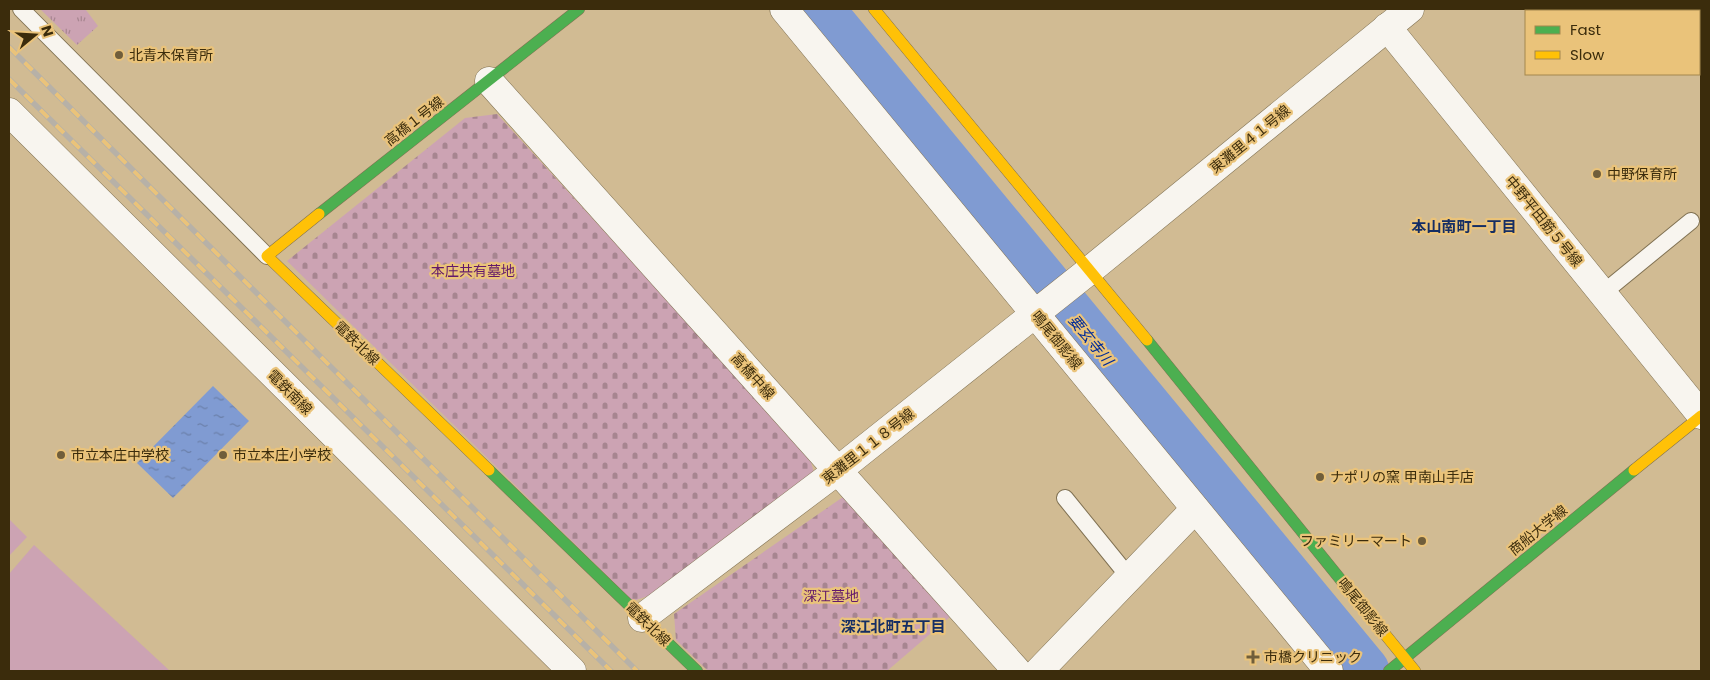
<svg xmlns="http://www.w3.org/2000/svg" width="1710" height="680" font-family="Poppins,'Noto Sans JP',sans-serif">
<defs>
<pattern id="grass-tufts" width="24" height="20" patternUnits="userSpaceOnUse" patternTransform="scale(1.25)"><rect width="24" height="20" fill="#cca3b3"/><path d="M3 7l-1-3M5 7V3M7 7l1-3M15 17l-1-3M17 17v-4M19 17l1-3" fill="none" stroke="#a78590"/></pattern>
<pattern id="cemetery-stones" width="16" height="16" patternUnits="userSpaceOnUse" patternTransform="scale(1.25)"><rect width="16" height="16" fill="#cca3b3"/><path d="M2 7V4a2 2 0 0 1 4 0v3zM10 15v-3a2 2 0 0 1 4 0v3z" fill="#a78590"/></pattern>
<pattern id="water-ripples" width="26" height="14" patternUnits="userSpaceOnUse" patternTransform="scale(1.25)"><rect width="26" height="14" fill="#809bd2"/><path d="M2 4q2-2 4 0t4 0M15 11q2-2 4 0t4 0" fill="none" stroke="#6a7fa9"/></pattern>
</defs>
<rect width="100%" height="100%" fill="#d1bb93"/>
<!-- grass -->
<g fill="url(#grass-tufts)">
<path d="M40,9h48l-2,1 12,16 -21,19z"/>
<path d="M1661,9h40v51l-2,-4v-45h-36z"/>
</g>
<!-- cemetery -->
<g fill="url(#cemetery-stones)">
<path d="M497,114l312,341 5,18 -163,122 -18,6 -346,-340 178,-143z"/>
<path d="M843,497l108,119 -64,55h-179l-32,-31 -2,-26z"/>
</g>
<!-- garden -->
<g fill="#cca3b3">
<path d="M9,519l18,18 -18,19z"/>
<path d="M34,545l136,126h-161v-97z"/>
</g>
<!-- water -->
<path fill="url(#water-ripples)" d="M213,386l36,35 -76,77 -36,-35z"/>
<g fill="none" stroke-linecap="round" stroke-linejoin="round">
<!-- river -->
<path stroke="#809bd2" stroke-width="51" d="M818,9l546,662"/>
<!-- lane casing -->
<g stroke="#817253" stroke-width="18">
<g id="lane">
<path d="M21,9l246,247"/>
<path d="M1603,293l88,-72"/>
<path d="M1065,498l64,79"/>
</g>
</g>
<!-- street casing -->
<g stroke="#817253" stroke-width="29">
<g id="street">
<path d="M784,9l545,662"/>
<path d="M1387,27l314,388"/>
<path d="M489,81l528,590"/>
<path d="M9,112l563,559"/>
<path d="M642,618l195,-147 253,-201 320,-261"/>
<path d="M1039,671l156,-162"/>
</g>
</g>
<!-- fast casing -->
<g stroke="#817253" stroke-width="12">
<g id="fast">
<path d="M319,214l260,-205"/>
<path d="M1147,340l219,271"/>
<path d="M489,470l208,201"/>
<path d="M1389,671l245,-201"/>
</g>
</g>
<!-- slow casing -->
<g stroke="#817253" stroke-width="12">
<g id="slow">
<path d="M874,9l273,331"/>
<path d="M319,214l-52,42 222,214"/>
<path d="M1634,470l67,-54"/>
<path d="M1366,611l49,60"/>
</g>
</g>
<!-- lane -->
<use href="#lane" stroke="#f8f5ef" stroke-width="16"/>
<!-- street -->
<use href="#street" stroke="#f8f5ef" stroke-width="28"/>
<!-- fast -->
<use href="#fast" stroke="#4caf50" stroke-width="11"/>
<!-- slow -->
<use href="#slow" stroke="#ffc107" stroke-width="11"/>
<!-- rail casing -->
<g stroke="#b7b1a7" stroke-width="5.5">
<g id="rail">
<path d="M9,47l628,624"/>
<path d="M9,79l602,592"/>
</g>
</g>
<!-- rail -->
<use href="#rail" stroke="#eac37a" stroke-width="4" stroke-dasharray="11" stroke-linecap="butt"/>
</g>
<!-- markers -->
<g fill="#705e3b" stroke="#eac37a" stroke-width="2">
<circle cx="119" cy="55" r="5"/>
<circle cx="1597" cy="174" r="5"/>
<circle cx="61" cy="455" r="5"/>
<circle cx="223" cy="455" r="5"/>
<circle cx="1320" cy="477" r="5"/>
<circle cx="1422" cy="541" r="5"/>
<path d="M1250.5 649.5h5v5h5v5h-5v5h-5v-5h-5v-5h5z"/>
</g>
<g text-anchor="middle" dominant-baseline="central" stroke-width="4.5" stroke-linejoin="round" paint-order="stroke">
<!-- poi labels -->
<g font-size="14" fill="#3b2c0c" stroke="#eac37a" text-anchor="start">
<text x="129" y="55">北青木保育所</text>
<text x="1607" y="174">中野保育所</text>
<text x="71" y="455">市立本庄中学校</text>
<text x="233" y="455">市立本庄小学校</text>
<text x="1330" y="477">ナポリの窯 甲南山手店</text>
<text x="1412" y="541" text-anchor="end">ファミリーマート</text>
<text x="1264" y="657">市橋クリニック</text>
</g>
<!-- street labels -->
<g font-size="14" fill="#3b2c0c" stroke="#eac37a">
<text transform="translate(414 121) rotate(-38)">高橋１号線</text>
<text transform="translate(1250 139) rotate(-39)">東灘里４１号線</text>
<text transform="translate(1544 221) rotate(51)">中野平田筋５号線</text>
<text transform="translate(1057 340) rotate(51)">鳴尾御影線</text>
<text transform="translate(357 343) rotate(44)">電鉄北線</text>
<text transform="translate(753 376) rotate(48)">高橋中線</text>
<text transform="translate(290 392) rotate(45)">電鉄南線</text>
<text transform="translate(868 446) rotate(-38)">東灘里１１８号線</text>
<text transform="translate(1538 530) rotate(-39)">商船大学線</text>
<text transform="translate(1363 607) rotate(51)">鳴尾御影線</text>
<text transform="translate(648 624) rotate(44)">電鉄北線</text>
</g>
<!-- park labels -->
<g font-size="14" fill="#62196b" stroke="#eac37a">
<text x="473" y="271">本庄共有墓地</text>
<text x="831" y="596">深江墓地</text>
</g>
<!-- neighbourhood labels -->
<g font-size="15" font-weight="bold" fill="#152e64" stroke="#eac37a">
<text x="1464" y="226">本山南町一丁目</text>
<text x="893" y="626">深江北町五丁目</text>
</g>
<!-- water labels -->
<g font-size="15" font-style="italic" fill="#002b99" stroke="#eac37a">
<text transform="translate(1091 340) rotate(51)">要玄寺川</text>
</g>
</g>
<!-- border -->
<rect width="1710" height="680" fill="none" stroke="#3b2c0c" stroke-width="20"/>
<!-- legend -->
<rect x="1525" y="10" width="175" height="65" fill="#eac37a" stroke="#a4874e"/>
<rect x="1535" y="26" width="25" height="8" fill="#4caf50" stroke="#a4874e"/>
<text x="1570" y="35" font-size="15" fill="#3b2c0c">Fast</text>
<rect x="1535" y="51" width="25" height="8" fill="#ffc107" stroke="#a4874e"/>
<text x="1570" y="60" font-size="15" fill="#3b2c0c">Slow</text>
<!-- north arrow -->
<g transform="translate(35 35) rotate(72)" stroke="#eac37a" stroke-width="4" paint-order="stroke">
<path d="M0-4L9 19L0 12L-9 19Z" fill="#3b2c0c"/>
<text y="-8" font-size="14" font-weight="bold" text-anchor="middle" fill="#3b2c0c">N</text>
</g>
</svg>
